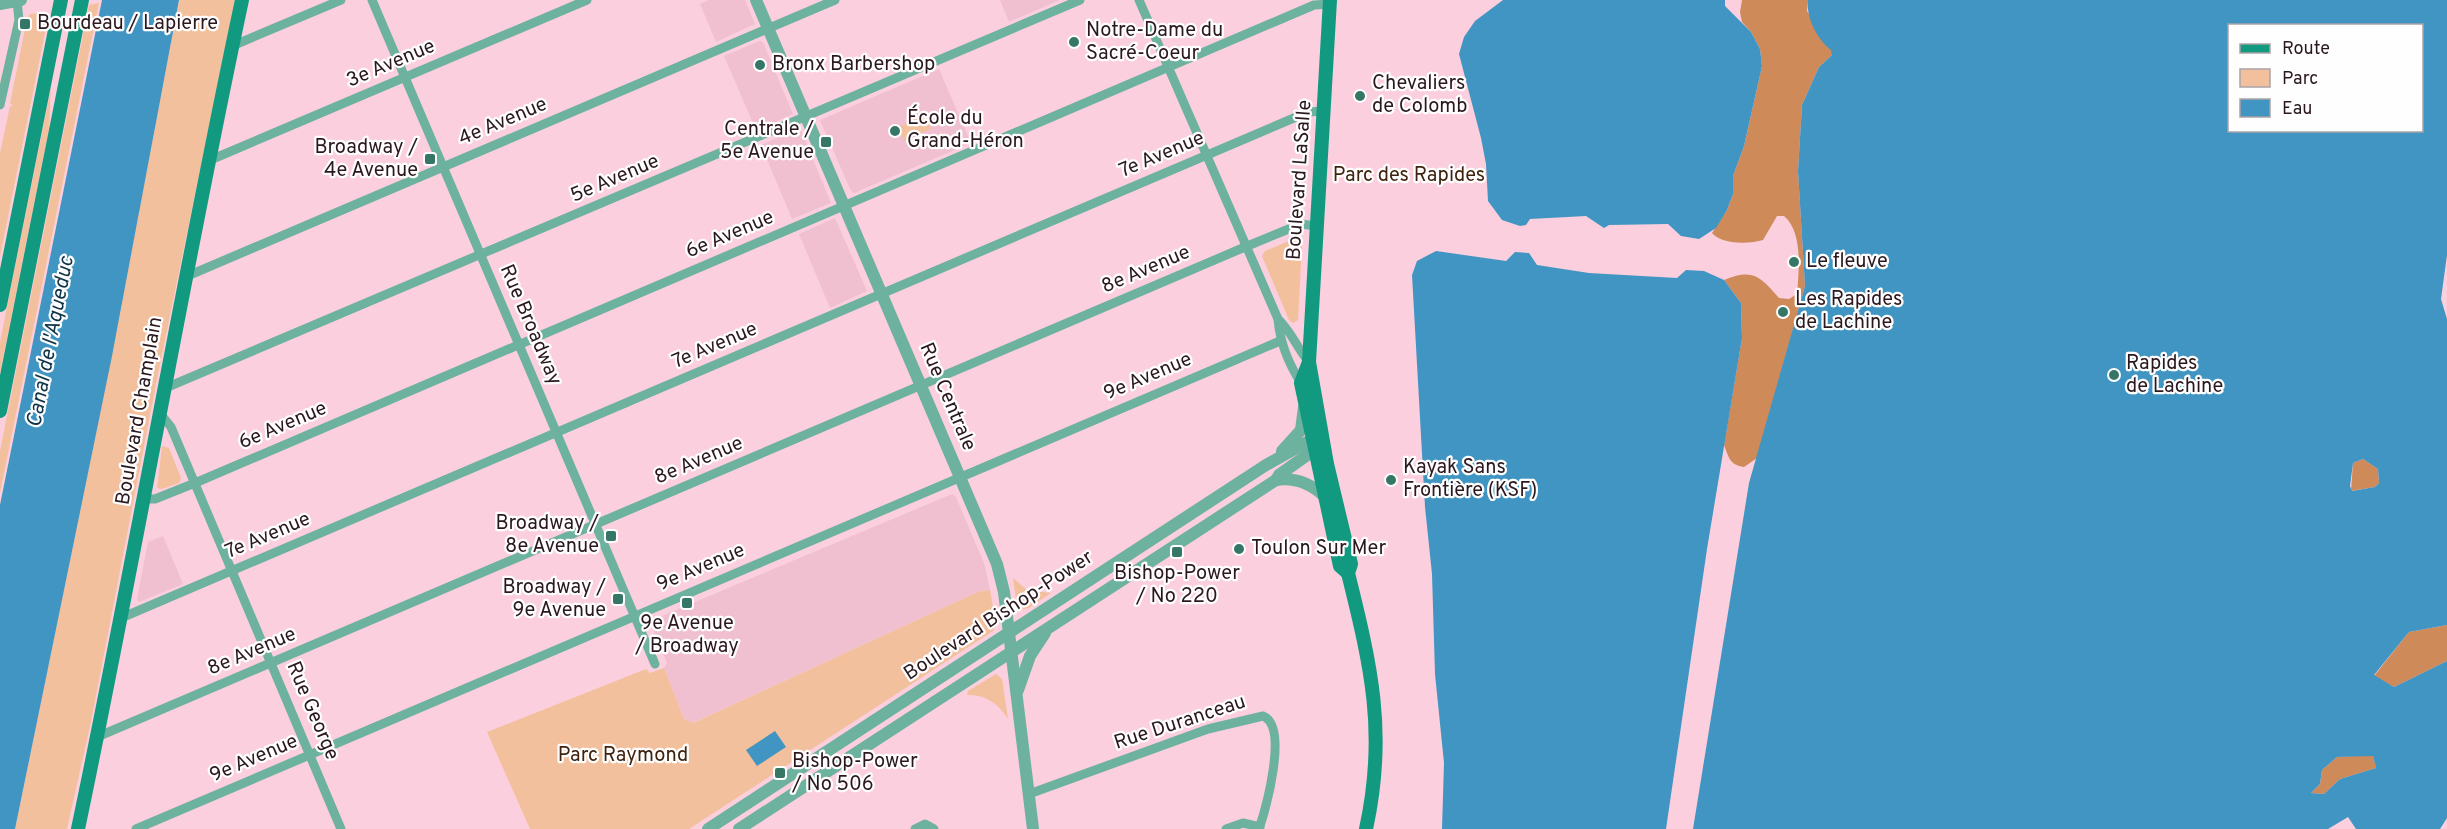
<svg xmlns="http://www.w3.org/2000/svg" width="2447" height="829" font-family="Overpass,sans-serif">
<rect width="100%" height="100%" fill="#fbcfde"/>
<!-- built -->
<g fill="#f0c0d1">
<path d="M709,0h36l10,24 -39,18 -16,-38z"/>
<path d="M1000,0h60l-51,22z"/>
<path d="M759,41l4,1 30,72 -37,16 -32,-74z"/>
<path d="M939,69l32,74 -117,50 -3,-2 -31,-71z"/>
<path d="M800,128l31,75 -39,16 -31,-74z"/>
<path d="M835,218l32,73 -37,17 -31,-74z"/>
<path d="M952,494l4,3 28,66 6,27 -10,1 -288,132 -8,-4 -20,-51 3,-5 -17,-41 2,-2z"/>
<path d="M163,536l20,48 -44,18 -2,-3 11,-57z"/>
</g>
<!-- green -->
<g fill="#f3c09e">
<path d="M179,0h56l-79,384 -65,338 -24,107h-52l92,-451z"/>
<path d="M99,3l-99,490v-42l89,-446z"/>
<path d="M44,12l3,1 1,5 -48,239v-104l10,-47h3l-3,-3 16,-79h2l2,-4 -2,-3 2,-3z"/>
<path d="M51,88l-2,41 -49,244v-31z"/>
<path d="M925,115l6,14 -27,12 -6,-14z"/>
<path d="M1296,238l6,3v5l-4,74 -5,3 -4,-3 -27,-64 3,-5z"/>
<path d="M162,446l7,2 12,30 -2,5 -17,6 -5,-1z"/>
<path d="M1013,578l14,12 24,3 -22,15 -8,2 -4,-4z"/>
<path d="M990,590l4,22 -2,1 4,12 -3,6 -304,198h-159l-43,-97 159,-63 4,4 14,-5 20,51 9,4 287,-132z"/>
<path d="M996,674l6,5 6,40c-9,-15 -23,-25 -41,-24l1,-4z"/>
</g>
<!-- forest -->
<g fill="#ce8a59">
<path d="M1742,0h66l-1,11 25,39v5l-13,12 -17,38 -4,66 7,115 -48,172 -13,9c-14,-2 -15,-9 -20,-22l18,-107 -1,-35 -17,-23c29,-12 36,-4 55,18l10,1 8,-5c2,-24 6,-62 -13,-78h-7l-14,24c-13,4 -41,5 -51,-7l15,-23 6,-16v-18l11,-30 18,-80 -2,-17 -9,-17 -9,-10 -2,-10z"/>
<path d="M2363,459l15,10 1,14 -4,4 -24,4 2,-28z"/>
<path d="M2447,625v36l-53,26 -20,-11 35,-44z"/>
<path d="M2373,755l3,13 -36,11 -16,15 -13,-1 9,-9 2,-14 15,-13z"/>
</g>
<!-- water -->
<g fill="#4195c2" fill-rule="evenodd">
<path d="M102,0h77l-67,356 -97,473h-15v-324z"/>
<path d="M1503,0h222v6l26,26 9,17 2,17 -18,80 -11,30v18l-6,16 -11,18 -17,11 -18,-3 -13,-12 -59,1 -5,3 -18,-12 -56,3 -4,6 -6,1 -18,-6 -14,-19 -2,-37 -5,-26 -22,-84 5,-17 11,-16z"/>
<path d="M1808,0h639v255l-6,44 6,20v306l-38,7 -35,43 20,12 53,-26v157l-7,11h-84l-8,-12 -20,12h-635l56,-346 56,-197 -7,-115 4,-66 17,-38 13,-12 -1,-5c-14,-11 -25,-32 -23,-50zM2230,26h192v104h-192zM2363,459l15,10 1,14 -4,4 -23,4 -2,-5 3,-23zM2373,756l3,12 -36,11 -16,15 -13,-1 9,-9 2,-14 15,-13z"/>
<path d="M1436,251l70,10 9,-9 14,1 8,12 52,8 88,5 9,-8 18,1 20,9 17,23 1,35 -35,211 -41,280h-224l2,-66 -9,-89 -3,-100 -7,-67 -13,-232 5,-14z"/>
<path d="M775,731l11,16 -29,19 -11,-16z"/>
</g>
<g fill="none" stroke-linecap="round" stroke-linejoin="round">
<!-- minor -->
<g stroke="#6db19f" stroke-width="9">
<path d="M372,0l283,664"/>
<path d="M1139,0l139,319c2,24 10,44 23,64"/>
<path d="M232,46l109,-46"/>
<path d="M0,105l19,-85 -2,-19"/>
<path d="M208,161l379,-161"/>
<path d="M185,277l650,-277"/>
<path d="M1278,319c13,12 19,29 31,43"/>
<path d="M163,389l917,-389"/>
<path d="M159,412l12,15 170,402"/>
<path d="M144,499h11l40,-16 1119,-478 16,-1"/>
<path d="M121,618l1187,-506 16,-1"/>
<path d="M97,737l1148,-490 56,-23 15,2"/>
<path d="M1029,794l179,-65 55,-13c26,10 3,92 -4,113"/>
<path d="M136,829l1144,-488"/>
<path d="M915,829l10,-5 9,5"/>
<path d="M1226,829l17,-6 17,4"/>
</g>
<!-- tertiary -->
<g stroke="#6db19f" stroke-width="12">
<path d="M756,0l241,564 7,28 29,237"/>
<path d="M0,4l21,-4"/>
<path d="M1282,451l19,-21 3,-23"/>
<path d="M1276,480c19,-3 34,3 48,16"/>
<path d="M1018,690l12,-34 15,-23"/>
<path d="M708,829l558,-364 41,-23 14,-3"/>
<path d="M739,829l537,-349 3,-5 31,-22 13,-3"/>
</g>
<!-- secondary -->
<g stroke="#129a81" stroke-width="14">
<path d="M1330,0l-21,362 18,102 24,100 -3,9c23,93 39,160 18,256"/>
<path d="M0,305l61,-305"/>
<path d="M1309,362l-8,21 39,183 8,7"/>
<path d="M0,411l82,-411"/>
<path d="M78,829c58,-276 105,-553 164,-829"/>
</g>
</g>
<!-- markers -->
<g fill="#357666" stroke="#fefefe" stroke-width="2">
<rect x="19" y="18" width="12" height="12" rx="3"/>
<circle cx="1074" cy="42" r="6"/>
<circle cx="760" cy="65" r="6"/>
<circle cx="1360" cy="96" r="6"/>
<circle cx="895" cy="131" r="6"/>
<rect x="820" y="136" width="12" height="12" rx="3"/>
<rect x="424" y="153" width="12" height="12" rx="3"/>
<circle cx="1794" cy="262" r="6"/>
<circle cx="1783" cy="312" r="6"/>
<circle cx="2114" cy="375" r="6"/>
<circle cx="1391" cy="480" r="6"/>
<rect x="605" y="530" width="12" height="12" rx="3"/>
<circle cx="1239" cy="549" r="6"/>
<rect x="1171" y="546" width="12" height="12" rx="3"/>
<rect x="612" y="593" width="12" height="12" rx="3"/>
<rect x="681" y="597" width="12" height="12" rx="3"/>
<rect x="774" y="767" width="12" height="12" rx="3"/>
</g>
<g text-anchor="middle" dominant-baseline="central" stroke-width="4.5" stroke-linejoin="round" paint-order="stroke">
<!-- poi labels -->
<g font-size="20" fill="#2b181f" stroke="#fefefe" text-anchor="start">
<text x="37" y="24">Bourdeau / Lapierre</text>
<text x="1086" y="31">Notre-Dame du<tspan x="1086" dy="23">Sacré-Coeur</tspan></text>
<text x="772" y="65">Bronx Barbershop</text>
<text x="1372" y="84">Chevaliers<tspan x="1372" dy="23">de Colomb</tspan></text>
<text x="907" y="119">École du<tspan x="907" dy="23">Grand-Héron</tspan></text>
<text x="814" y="130" text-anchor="end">Centrale /<tspan x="814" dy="23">5e Avenue</tspan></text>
<text x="418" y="148" text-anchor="end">Broadway /<tspan x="418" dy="23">4e Avenue</tspan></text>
<text x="1806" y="262">Le fleuve</text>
<text x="1795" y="300">Les Rapides<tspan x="1795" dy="23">de Lachine</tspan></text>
<text x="2126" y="364">Rapides<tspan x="2126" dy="23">de Lachine</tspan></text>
<text x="1403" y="468">Kayak Sans<tspan x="1403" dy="23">Frontière (KSF)</tspan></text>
<text x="599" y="524" text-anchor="end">Broadway /<tspan x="599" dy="23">8e Avenue</tspan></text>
<text x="1251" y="549">Toulon Sur Mer</text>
<text x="1177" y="574" text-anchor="middle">Bishop-Power<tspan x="1177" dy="23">/ No 220</tspan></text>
<text x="606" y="588" text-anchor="end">Broadway /<tspan x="606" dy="23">9e Avenue</tspan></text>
<text x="687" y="624" text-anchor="middle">9e Avenue<tspan x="687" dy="23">/ Broadway</tspan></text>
<text x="792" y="762">Bishop-Power<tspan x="792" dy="23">/ No 506</tspan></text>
</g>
<!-- street labels -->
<g font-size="20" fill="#2b181f" stroke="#fefefe">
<text transform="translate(391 64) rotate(-23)">3e Avenue</text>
<text transform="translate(503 122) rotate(-23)">4e Avenue</text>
<text transform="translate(1162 155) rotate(-23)">7e Avenue</text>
<text transform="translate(615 179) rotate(-23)">5e Avenue</text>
<text transform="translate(1300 180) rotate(-86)">Boulevard LaSalle</text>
<text transform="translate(730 235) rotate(-23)">6e Avenue</text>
<text transform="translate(1146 270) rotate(-23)">8e Avenue</text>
<text transform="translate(530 325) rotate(67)">Rue Broadway</text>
<text transform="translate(715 346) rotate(-23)">7e Avenue</text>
<text transform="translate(1148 377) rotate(-23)">9e Avenue</text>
<text transform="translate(947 397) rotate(67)">Rue Centrale</text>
<text transform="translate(140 411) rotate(-80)">Boulevard Champlain</text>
<text transform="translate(283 426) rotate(-23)">6e Avenue</text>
<text transform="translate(699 461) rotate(-23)">8e Avenue</text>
<text transform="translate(268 536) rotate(-23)">7e Avenue</text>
<text transform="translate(701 568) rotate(-23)">9e Avenue</text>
<text transform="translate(999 616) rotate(-33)">Boulevard Bishop-Power</text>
<text transform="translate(252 652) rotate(-23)">8e Avenue</text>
<text transform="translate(312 711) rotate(67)">Rue George</text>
<text transform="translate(1180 723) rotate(-18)">Rue Duranceau</text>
<text transform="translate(254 759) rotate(-23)">9e Avenue</text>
</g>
<!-- park labels -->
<g font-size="20" fill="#3f230e" stroke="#fefefe">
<text x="1409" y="176">Parc des Rapides</text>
<text x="623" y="756">Parc Raymond</text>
</g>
<!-- water labels -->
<g font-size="21" font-style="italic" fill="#0f3448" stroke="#fefefe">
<text transform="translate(51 342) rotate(-79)">Canal de l'Aqueduc</text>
</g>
</g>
<!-- legend -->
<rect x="2228" y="24" width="195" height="108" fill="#fefefe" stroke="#aaa2a5" stroke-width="1.5"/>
<rect x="2240" y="44" width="30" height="9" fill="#129a81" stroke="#aaa2a5" stroke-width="1.5"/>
<text x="2282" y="54" font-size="18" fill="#2b181f">Route</text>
<rect x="2240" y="69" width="30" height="18" fill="#f3c09e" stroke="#aaa2a5" stroke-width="1.5"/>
<text x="2282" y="84" font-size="18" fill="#2b181f">Parc</text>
<rect x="2240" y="99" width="30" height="18" fill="#4195c2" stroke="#aaa2a5" stroke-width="1.5"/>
<text x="2282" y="114" font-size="18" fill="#2b181f">Eau</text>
</svg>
